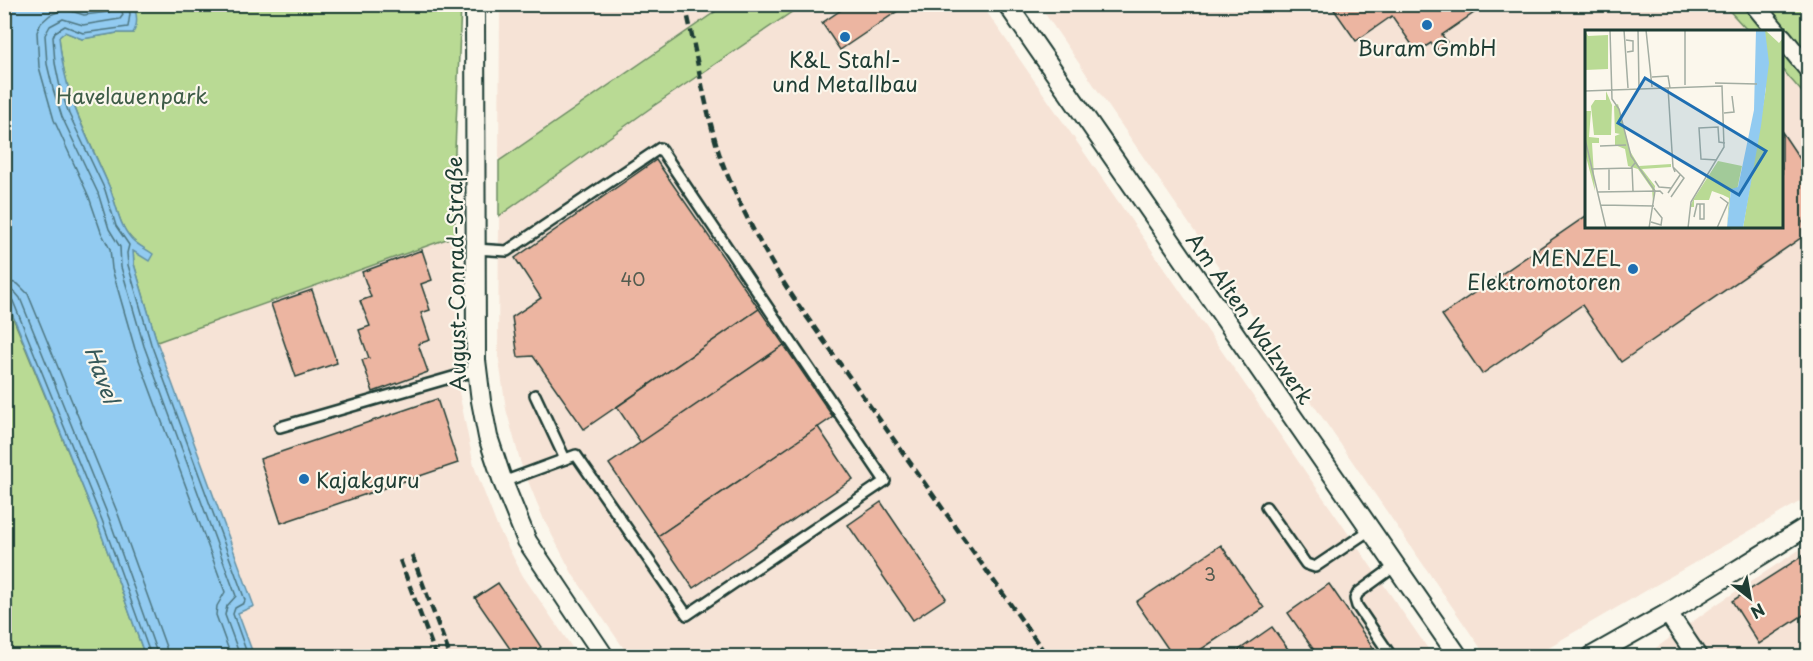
<svg xmlns="http://www.w3.org/2000/svg" width="1813" height="661" font-family="'Playpen Sans',sans-serif">
<rect width="100%" height="100%" fill="#fbf7ec"/>
<filter id="ink" filterUnits="userSpaceOnUse"><feTurbulence type="fractalNoise" baseFrequency=".0167" numOctaves="2"/><feDisplacementMap in="SourceGraphic" scale="12" xChannelSelector="R" yChannelSelector="G"/><feConvolveMatrix kernelMatrix="1 2 1 2 8 2 1 2 1" color-interpolation-filters="sRGB"/></filter>
<g filter="url(#ink)">
<!-- built -->
<g fill="#f6e3d6">
<path d="M500,5h225l-226,156z"/>
<path d="M802,5h180l451,651h-804l-56,-81 -29,-55 -23,-56 -15,-55 -8,-55 1,-138 153,-109z"/>
<path d="M1039,5h685l24,26 -162,1v194h196v-157l26,30v398l-275,159h-47z"/>
<path d="M455,236l3,151 16,79 23,60 26,50 55,80h-324l-16,-44 16,-7 -97,-263z"/>
<path d="M1808,544v112h-167l8,-3 68,-49z"/>
</g>
<!-- green -->
<g fill="#b9da94" stroke="#6c8c64" stroke-width="1.5">
<path d="M132,5h329l-7,170 1,61 -298,106 -23,-78 -1,-13 19,3c-7,-5 -17,-10 -22,-17 -12,-14 -14,-35 -21,-51 -23,-54 -45,-89 -50,-149l6,-5 17,7 35,-6h16l1,-26z"/>
<path d="M725,5h77l-150,102 -153,109v-55z"/>
<path d="M1724,5h84v94l-26,-30v-37l-34,-1z"/>
<path d="M4,296l93,226 48,134h-140z"/>
</g>
<!-- water -->
<path fill="#92cbf1" stroke="#6492a5" stroke-width="1.5" d="M5,4l127,1c6,8 6,20 1,28h-16l-35,6 -17,-7 -6,5c5,59 27,97 50,149 7,16 9,37 21,51 5,7 16,12 23,17l-4,7 -16,-10 1,13 23,78 97,264 -16,7 16,43h-109l-48,-134 -92,-226z"/>
<g fill="none" stroke-linecap="round" stroke-linejoin="round">
<!-- shore -->
<g stroke="#4d7680" stroke-width="1.5">
<path d="M111,4l-2,8 -25,3 -19,-6 -15,6 -9,8 -4,9 2,35 15,53 35,77 12,35 9,17 2,20 23,80 90,243 -8,14 -1,9 15,41"/>
<path d="M120,4l3,11 -3,4 -37,6 -20,-6 -13,7 -5,9 2,29 6,25 9,28 36,76 11,36 11,18 1,20 23,79 92,250 -9,10 -2,9 15,41"/>
<path d="M128,4l2,10 -2,13 -45,6 -18,-7 -10,6 -2,5 2,26 5,24 9,27 36,76 11,36 13,19 -2,8 1,12 23,79 94,256 -1,3 -9,5 -2,6 15,42"/>
<path d="M4,280l14,4 10,10 90,220 48,133 1,9"/>
<path d="M4,289l10,2 6,7 89,220 49,138"/>
<path d="M4,297h5l4,4 89,219 49,136"/>
</g>
</g>
<!-- building -->
<g fill="#ecb5a1" stroke="#1f3d34" stroke-width="1.5">
<path d="M850,4h58l-68,46 -18,-27z"/>
<path d="M926,4h17l-12,9z"/>
<path d="M1330,4h157l-45,31 5,7 -11,8 -5,-7 -14,9 -25,-36 -36,25z"/>
<path d="M1782,132l26,39v47l-5,4 5,11 -187,129 -39,-57 -100,69 -40,-59 144,-99v10h196z"/>
<path d="M656,160l103,149 -175,120 -51,-73 -15,1 -6,-40 29,-19 -26,-40z"/>
<path d="M422,250l10,30 -11,4 9,26 -9,3 9,27 -12,4 10,28 -55,20 -11,-32 7,-2 -10,-28 11,-4 -10,-25 11,-4 -9,-25z"/>
<path d="M312,290l25,73 -41,14 -25,-73z"/>
<path d="M759,309l25,36 -143,98 -24,-36z"/>
<path d="M784,345l49,72 -175,119 -49,-72z"/>
<path d="M437,399l21,64 -177,60 -21,-64z"/>
<path d="M818,427l35,52 -160,109 -35,-52z"/>
<path d="M881,502l65,96 -33,22 -65,-95z"/>
<path d="M1221,545l43,63 -73,48h-18l-37,-54z"/>
<path d="M1807,553l1,59 -49,32 -27,-43z"/>
<path d="M498,583l43,64 -13,9h-13l-40,-58z"/>
<path d="M1329,584l50,72h-61l-30,-43z"/>
<path d="M1272,627l21,29h-55l-2,-4z"/>
</g>
<g fill="none" stroke-linecap="round" stroke-linejoin="round">
<!-- service casing -->
<g stroke="#1f3d34" stroke-width="14">
<g id="service">
<path d="M475,249l32,2 153,-103 225,333 -198,134 -111,-160 -73,27"/>
<path d="M535,395l30,64"/>
<path d="M280,427l197,-57"/>
<path d="M1266,507l40,57 9,3 55,-37"/>
<path d="M1391,656l-34,-50 -2,-7 3,-6 37,-27"/>
</g>
</g>
<!-- minor casing -->
<g stroke="#1f3d34" stroke-width="22">
<g id="minor">
<path d="M475,4l1,356 5,41 7,36 15,45 24,59 77,115"/>
<path d="M1007,4l451,652"/>
<path d="M1754,4l23,28"/>
<path d="M1782,37l26,32"/>
<path d="M1668,613l29,43"/>
<path d="M1592,656l76,-43 140,-87"/>
</g>
</g>
<!-- service -->
<use href="#service" stroke="#fbf7ec" stroke-width="9"/>
<!-- minor -->
<use href="#minor" stroke="#fbf7ec" stroke-width="18"/>
<!-- rail -->
<g stroke="#1f3d34" stroke-width="4.5" stroke-dasharray="9 4.5" stroke-linecap="butt">
<path d="M685,4c11,47 18,94 31,139 5,19 14,38 22,56 17,36 36,70 59,104l250,353"/>
<path d="M412,555l38,101"/>
<path d="M400,560l36,96"/>
</g>
</g>
</g>
<!-- markers -->
<g fill="#1f6fb2" stroke="#fbf7ec" stroke-width="2">
<circle cx="1427" cy="25" r="6"/>
<circle cx="845" cy="37" r="6"/>
<circle cx="1633" cy="269" r="6"/>
<circle cx="304" cy="479" r="6"/>
</g>
<g text-anchor="middle" dominant-baseline="central" stroke-width="4.5" stroke-linejoin="round" paint-order="stroke">
<!-- number labels -->
<g font-size="18" fill="#525b4f">
<text x="633" y="278">40</text>
<text x="1210" y="573">3</text>
</g>
<!-- poi labels -->
<g font-size="21" fill="#1f3d34" stroke="#fbf7ec">
<text x="1427" y="47">Buram GmbH</text>
<text x="845" y="59">K&amp;L Stahl-<tspan x="845" dy="24">und Metallbau</tspan></text>
<text x="1621" y="257" text-anchor="end">MENZEL<tspan x="1621" dy="24">Elektromotoren</tspan></text>
<text x="316" y="479" text-anchor="start">Kajakguru</text>
</g>
<!-- park labels -->
<g font-size="21" fill="#3e5c47" stroke="#fbf7ec">
<text x="132" y="95">Havelauenpark</text>
</g>
<!-- street labels -->
<g font-size="21" fill="#1f3d34" stroke="#fbf7ec">
<text transform="translate(455 274) rotate(-91)">August-Conrad-Straße</text>
<text transform="translate(1251 318) rotate(55)">Am Alten Walzwerk</text>
</g>
<!-- water labels -->
<g font-size="22" font-style="italic" fill="#36595a" stroke="#fbf7ec">
<text transform="translate(103 374) rotate(70)">Havel</text>
</g>
</g>
<!-- overview -->
<g transform="translate(1585 30)">
<rect width="198" height="198" fill="#fbf7ec"/>
<path d="M0,0l3,6 20,-1v34l-23,1zM180,0l14,13 4,-5v190h-40l23,-140zM0,61l1,20h5l-2,26 10,1v5h-7l3,48 -10,-38zM21,61l6,14 -1,30h-17l-3,-29 4,-6h11zM33,74l12,47 9,15 32,-2v3l-29,2 13,17 -2,17 -1,-14 -14,-20 -10,-3 -3,-17 -10,-4v-9l5,-2 -5,-1 -1,-27zM133,131l24,5 -5,24 -6,-1 -4,39 2,-30 -6,-3 -11,-4 -3,9h-15v7h-4l3,-7z" fill="#b9da94"/>
<path d="M171,0h9l4,33 -8,63 -18,102h-16l4,-39 7,-2 16,-77z" fill="#92cbf1"/>
<path fill="none" stroke="#a3ada2" stroke-width="1.5" d="M25,0l2,69 7,10 12,47 24,35 -6,37M39,0l4,58M53,0l1,58M61,0l6,57M100,0v55M41,10l7,1v10l-6,1M67,47l16,-1 2,12M130,53l42,1M83,58l5,79M0,61l137,-5 2,61 -33,55 -3,26M139,83l10,-1 -2,-16M0,109l21,89M15,116l26,-1M132,130l-16,-1 -2,-31 19,-1 1,15 6,1M47,137l1,24M24,138v22M6,139l40,-1 4,-5M70,151l4,6 12,1M12,162l63,-1 3,3M83,163l12,-18M86,167l13,-19 -11,-11 2,5M16,175l53,1M109,187l3,-13h7v15h-4v-15M66,192l10,3 1,-7 -8,-10M132,198l11,-25 -8,-6"/>
<path fill="#1f6fb2" fill-opacity="0.15" stroke="#1f6fb2" stroke-width="3" d="M60,48l121,73 -27,44 -121,-72z"/>
<rect width="198" height="198" fill="none" stroke="#1f3d34" stroke-width="3"/>
</g>
<!-- margin -->
<rect width="1813" height="661" fill="none" stroke="#fbf7ec" stroke-width="24"/>
<rect x="12" y="12" width="1789" height="637" fill="none" stroke="#1f3d34" stroke-width="2" filter="url(#ink)"/>
<!-- north arrow -->
<g transform="translate(1750 598) rotate(149)" stroke="#fbf7ec" stroke-width="4.5" paint-order="stroke">
<path d="M0-4.5L10 22L0 15L-10 22Z" fill="#1f3d34"/>
<text y="-9" font-size="16" font-weight="bold" text-anchor="middle" fill="#1f3d34">N</text>
</g>
</svg>
